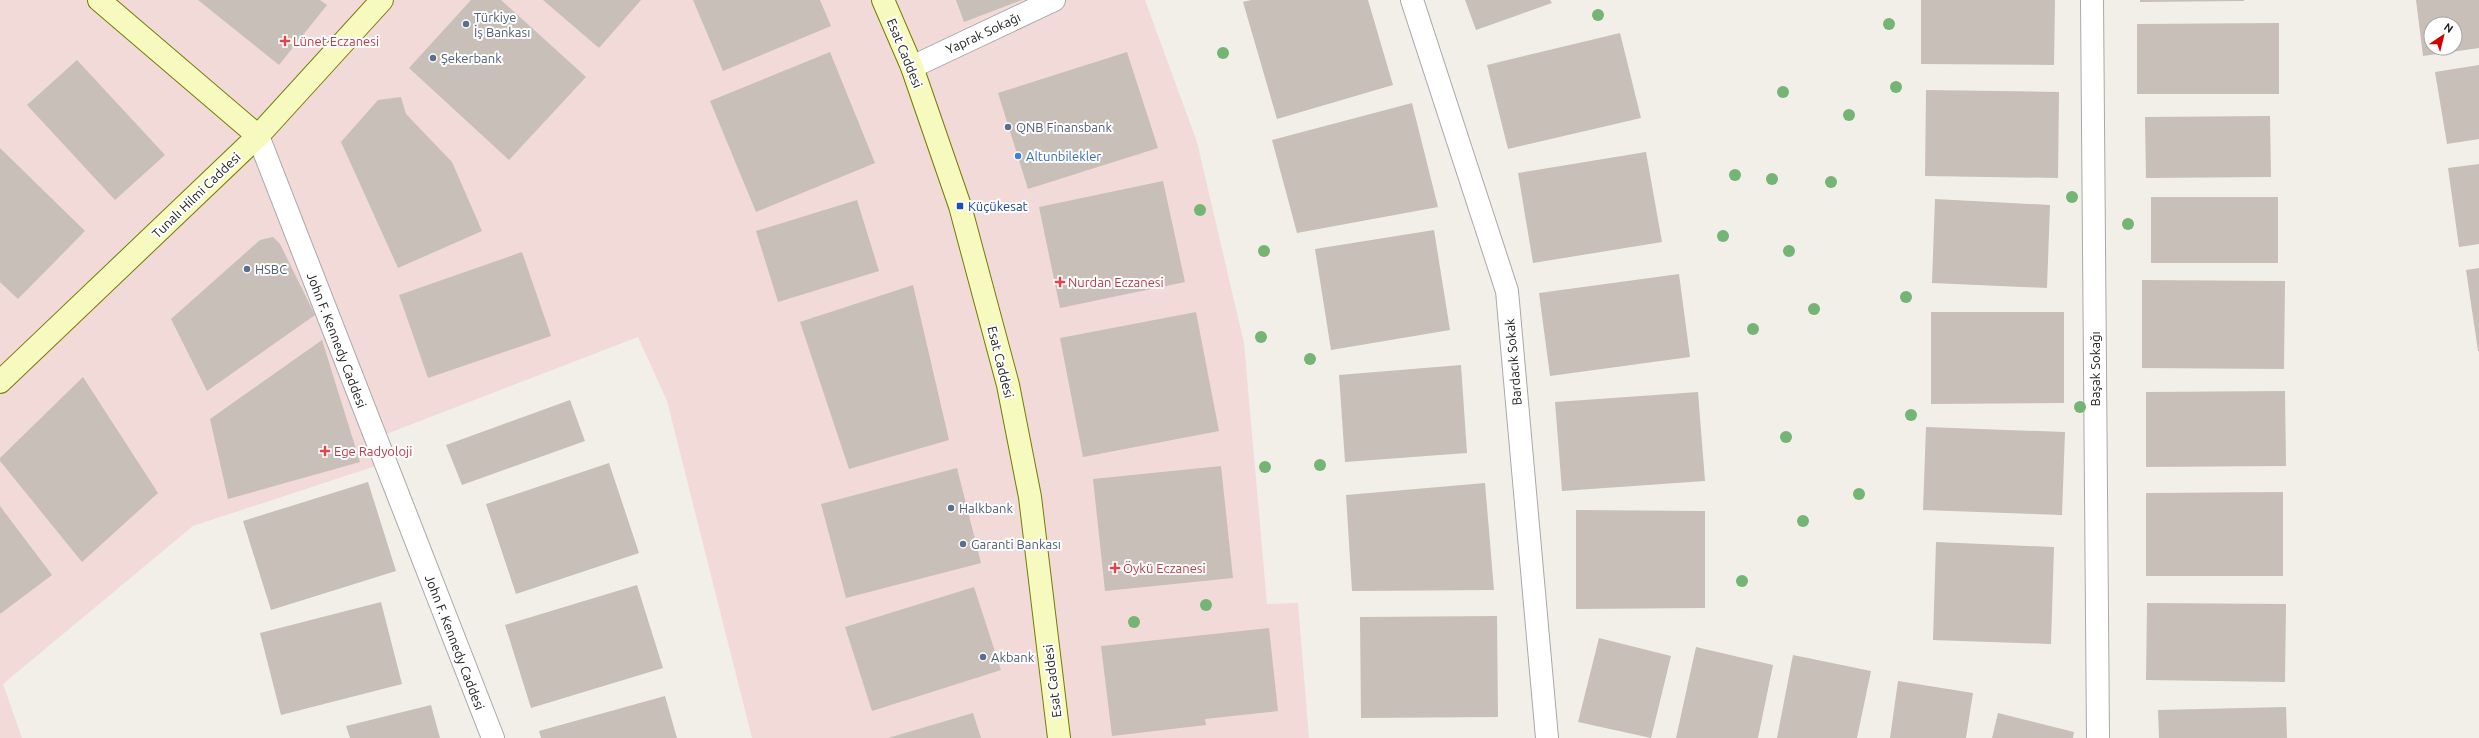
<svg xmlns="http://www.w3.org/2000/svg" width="2479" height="738" font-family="Ubuntu,sans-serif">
<rect width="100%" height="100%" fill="#f2efe9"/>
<!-- commercial -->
<path fill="#f2dad9" d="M0,0h1145l52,142 47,201 23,261 31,-1 11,135h-557l-85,-337 -29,-64 -262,101 9,25 -192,63 -190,158 19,54h-22z"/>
<!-- building -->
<g fill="#c7bfb8" fill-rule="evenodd">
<path d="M198,0h122l7,5 -48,60z"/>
<path d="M471,0h30l85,77 -77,83 -100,-92z"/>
<path d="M543,0h98l-42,48z"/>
<path d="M693,0h127l11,26 -108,45z"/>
<path d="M956,0h66l-58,22z"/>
<path d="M1251,0h117l25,85 -116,34 -34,-117z"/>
<path d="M1465,0h85l2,3 -76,27z"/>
<path d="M1921,0h134l-1,65 -133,-1z"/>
<path d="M2140,0h104v1l-104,1z"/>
<path d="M2416,0h63v48l-56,8zM2431,24h24v24h-24z"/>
<path d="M2279,23v71h-142v-70z"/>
<path d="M1620,33l21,85 -133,31 -21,-84z"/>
<path d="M830,52l45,111 -119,49 -46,-111z"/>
<path d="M1127,52l31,96 -130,41 -30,-96z"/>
<path d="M77,60l88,95 -50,45 -88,-95z"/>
<path d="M2479,65v74l-32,5 -12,-72z"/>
<path d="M1926,90l133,2 -1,86 -133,-2z"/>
<path d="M401,97l5,17 46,48 30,69 -84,37 -57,-126 37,-42z"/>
<path d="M1412,103l26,104 -141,26 -25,-93z"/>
<path d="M2270,116l1,61 -125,1 -1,-61z"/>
<path d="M0,148l85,83 -67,68 -18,-17z"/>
<path d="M1646,152l16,90 -129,21 -15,-90z"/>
<path d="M2479,164v80l-20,3 -11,-79z"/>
<path d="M1163,181l22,101 -125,26 -21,-101z"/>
<rect x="2151" y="197" width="127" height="66"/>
<path d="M1935,199l115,6 -3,83 -115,-5z"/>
<path d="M857,200l22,71 -101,31 -22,-71z"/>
<path d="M1434,230l16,100 -119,20 -16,-101z"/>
<path d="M273,237l7,7 35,71 -108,76 -36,-72 89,-79z"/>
<path d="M522,252l29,84 -123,42 -29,-83z"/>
<path d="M2479,268v83h-1l-12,-81z"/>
<path d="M1679,274l11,83 -140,19 -11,-83z"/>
<path d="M2142,280l143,1 -1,88 -142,-1z"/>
<path d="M913,285l36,155 -100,29 -49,-147z"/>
<path d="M1196,312l23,119 -136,26 -23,-119z"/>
<path d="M1931,312h133v91l-133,1z"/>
<path d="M322,340l38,122 -132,37 -18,-80z"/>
<path d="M1461,365l6,88 -122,9 -6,-87z"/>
<path d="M83,377l75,116 -76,69 -82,-101v-3z"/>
<path d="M2285,391l1,75 -140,1v-75z"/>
<path d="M1698,392l7,89 -143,10 -7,-89z"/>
<path d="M570,400l15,41 -123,44 -16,-40z"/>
<path d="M1926,427l139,5 -3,83 -139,-5z"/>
<path d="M609,463l30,90 -123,41 -30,-90z"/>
<path d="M1221,466l12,112 -128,13 -12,-112z"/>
<path d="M957,468l24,95 -135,35 -25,-94z"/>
<path d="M368,482l28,89 -125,39 -28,-89z"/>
<path d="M1485,483l9,107 -142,1 -6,-96z"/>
<path d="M2283,492v84h-137v-83z"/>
<path d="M0,506l52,69 -52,39z"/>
<path d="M1576,510l129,1v97l-129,1z"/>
<path d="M1936,542l118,5 -3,97 -118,-4z"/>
<path d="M637,585l26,83 -132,40 -26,-83z"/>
<path d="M974,587l27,83 -129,41 -27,-84z"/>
<path d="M381,602l21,82 -121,31 -21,-82z"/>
<path d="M2147,603l139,1 -1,78 -139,-2z"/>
<path d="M1497,616l1,101 -137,1 -1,-101z"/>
<path d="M1269,628l9,83 -73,8 1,6 -94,11 -11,-90z"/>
<path d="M1599,638l72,18 -20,82 -73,-16z"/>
<path d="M1696,647l77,18 -15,73h-82z"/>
<path d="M1793,655l78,16 -14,67h-80z"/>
<path d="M1898,681l75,12 -7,45h-76z"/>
<path d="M665,696l12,42h-136l-2,-7z"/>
<path d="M431,705l9,33h-90l-4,-12z"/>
<path d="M2286,707l1,31h-128l-1,-28z"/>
<path d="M973,713l8,25h-93z"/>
<path d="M1998,713l76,19 -1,6h-81z"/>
</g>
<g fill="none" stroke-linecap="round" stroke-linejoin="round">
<!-- minor casing -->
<g stroke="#a9a9a9" stroke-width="24">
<g id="minor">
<path d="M1412,0l95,291 40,447"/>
<path d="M2092,0l6,738"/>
<path d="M912,67l142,-67"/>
</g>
</g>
<!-- tertiary casing -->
<g stroke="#a9a9a9" stroke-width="24">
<path id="tertiary" d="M258,136l235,602"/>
</g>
<!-- secondary casing -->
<g stroke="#707d05" stroke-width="24">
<g id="secondary">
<path d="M99,0l159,136"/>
<path d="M883,0l29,67 48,139 48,179 22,112 29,241"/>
<path d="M0,382l258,-246 124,-136"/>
</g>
</g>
<!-- minor -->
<use href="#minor" stroke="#fff" stroke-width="22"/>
<!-- tertiary -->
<use href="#tertiary" stroke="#fff" stroke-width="22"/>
<!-- secondary -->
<use href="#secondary" stroke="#f7fabf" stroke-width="22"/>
</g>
<!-- trees -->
<g fill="#74b475">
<circle cx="1598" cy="15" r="6"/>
<circle cx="1889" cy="24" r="6"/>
<circle cx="1223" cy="53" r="6"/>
<circle cx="1896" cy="87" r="6"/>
<circle cx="1783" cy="92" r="6"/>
<circle cx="1849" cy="115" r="6"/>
<circle cx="1735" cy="175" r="6"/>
<circle cx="1772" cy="179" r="6"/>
<circle cx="1831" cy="182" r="6"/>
<circle cx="2072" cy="197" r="6"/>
<circle cx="1200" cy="210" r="6"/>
<circle cx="2128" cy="224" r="6"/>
<circle cx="1723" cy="236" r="6"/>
<circle cx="1264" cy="251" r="6"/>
<circle cx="1789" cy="251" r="6"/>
<circle cx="1906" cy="297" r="6"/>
<circle cx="1814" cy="309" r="6"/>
<circle cx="1753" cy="329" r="6"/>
<circle cx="1261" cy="337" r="6"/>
<circle cx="1310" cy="359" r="6"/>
<circle cx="2080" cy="407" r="6"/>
<circle cx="1911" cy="415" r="6"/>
<circle cx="1786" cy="437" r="6"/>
<circle cx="1320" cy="465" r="6"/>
<circle cx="1265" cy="467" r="6"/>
<circle cx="1859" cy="494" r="6"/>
<circle cx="1803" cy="521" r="6"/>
<circle cx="1742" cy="581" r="6"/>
<circle cx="1206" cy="605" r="6"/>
<circle cx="1134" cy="622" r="6"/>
</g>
<!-- markers -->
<g fill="#5c6f8a" stroke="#fff" stroke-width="1.5">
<circle cx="466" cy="24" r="4"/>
<circle cx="433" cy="58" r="4"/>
<circle cx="1008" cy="127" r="4"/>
<circle cx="247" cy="269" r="4"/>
<circle cx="951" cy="508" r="4"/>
<circle cx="963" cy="544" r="4"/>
<circle cx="983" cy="657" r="4"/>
</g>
<g fill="#e0444e" stroke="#fff" stroke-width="1.5">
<path d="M283 35h4v4h4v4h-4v4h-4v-4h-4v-4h4z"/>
<path d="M1058 276h4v4h4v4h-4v4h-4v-4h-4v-4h4z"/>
<path d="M323 445h4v4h4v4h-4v4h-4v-4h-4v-4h4z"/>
<path d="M1113 562h4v4h4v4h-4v4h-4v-4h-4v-4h4z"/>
</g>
<circle fill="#3f7fe0" stroke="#fff" stroke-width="1.5" cx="1018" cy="156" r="4"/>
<rect fill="#1a4fb4" stroke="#fff" stroke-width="1.5" x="956" y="202" width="8" height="8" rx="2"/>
<g text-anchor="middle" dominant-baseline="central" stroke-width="4" stroke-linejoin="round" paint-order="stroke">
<!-- service labels -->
<g font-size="13" fill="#4e5e75" stroke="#fff" text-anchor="start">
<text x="474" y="17">Türkiye<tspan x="474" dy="15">İş Bankası</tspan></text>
<text x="441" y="58">Şekerbank</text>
<text x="1016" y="127">QNB Finansbank</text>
<text x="255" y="269">HSBC</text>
<text x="959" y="508">Halkbank</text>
<text x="971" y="544">Garanti Bankası</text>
<text x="991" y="657">Akbank</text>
</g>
<!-- street labels -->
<g font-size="13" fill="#222" stroke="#fff">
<text transform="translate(983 33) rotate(-25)">Yaprak Sokağı</text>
<text transform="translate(905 53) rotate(68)">Esat Caddesi</text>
<text transform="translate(196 195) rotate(-44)">Tunalı Hilmi Caddesi</text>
<text transform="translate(337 340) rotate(69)">John F. Kennedy Caddesi</text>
<text transform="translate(1001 362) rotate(76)">Esat Caddesi</text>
<text transform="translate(1513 362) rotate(-95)">Bardacık Sokak</text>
<text transform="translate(2095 369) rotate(-90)">Başak Sokağı</text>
<text transform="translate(455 642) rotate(69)">John F. Kennedy Caddesi</text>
<text transform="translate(1052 681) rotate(-97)">Esat Caddesi</text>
</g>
<!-- health labels -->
<g font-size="13" fill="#be3a42" stroke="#fff" text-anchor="start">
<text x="293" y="41">Lünet Eczanesi</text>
<text x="1068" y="282">Nurdan Eczanesi</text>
<text x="334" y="451">Ege Radyoloji</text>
<text x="1123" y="568">Öykü Eczanesi</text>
</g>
<!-- shop labels -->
<g font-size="13" fill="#366cbe" stroke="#fff" text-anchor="start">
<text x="1026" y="156">Altunbilekler</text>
</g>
<!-- transit labels -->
<g font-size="13" fill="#164399" stroke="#fff" text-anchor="start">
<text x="968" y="206">Küçükesat</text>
</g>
</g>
<!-- north arrow -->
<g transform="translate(2443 36) rotate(35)"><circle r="19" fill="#ffffff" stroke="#a7a7a7"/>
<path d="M0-3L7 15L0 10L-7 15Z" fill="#d40000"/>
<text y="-6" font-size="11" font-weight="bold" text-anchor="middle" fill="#222222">N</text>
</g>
</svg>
